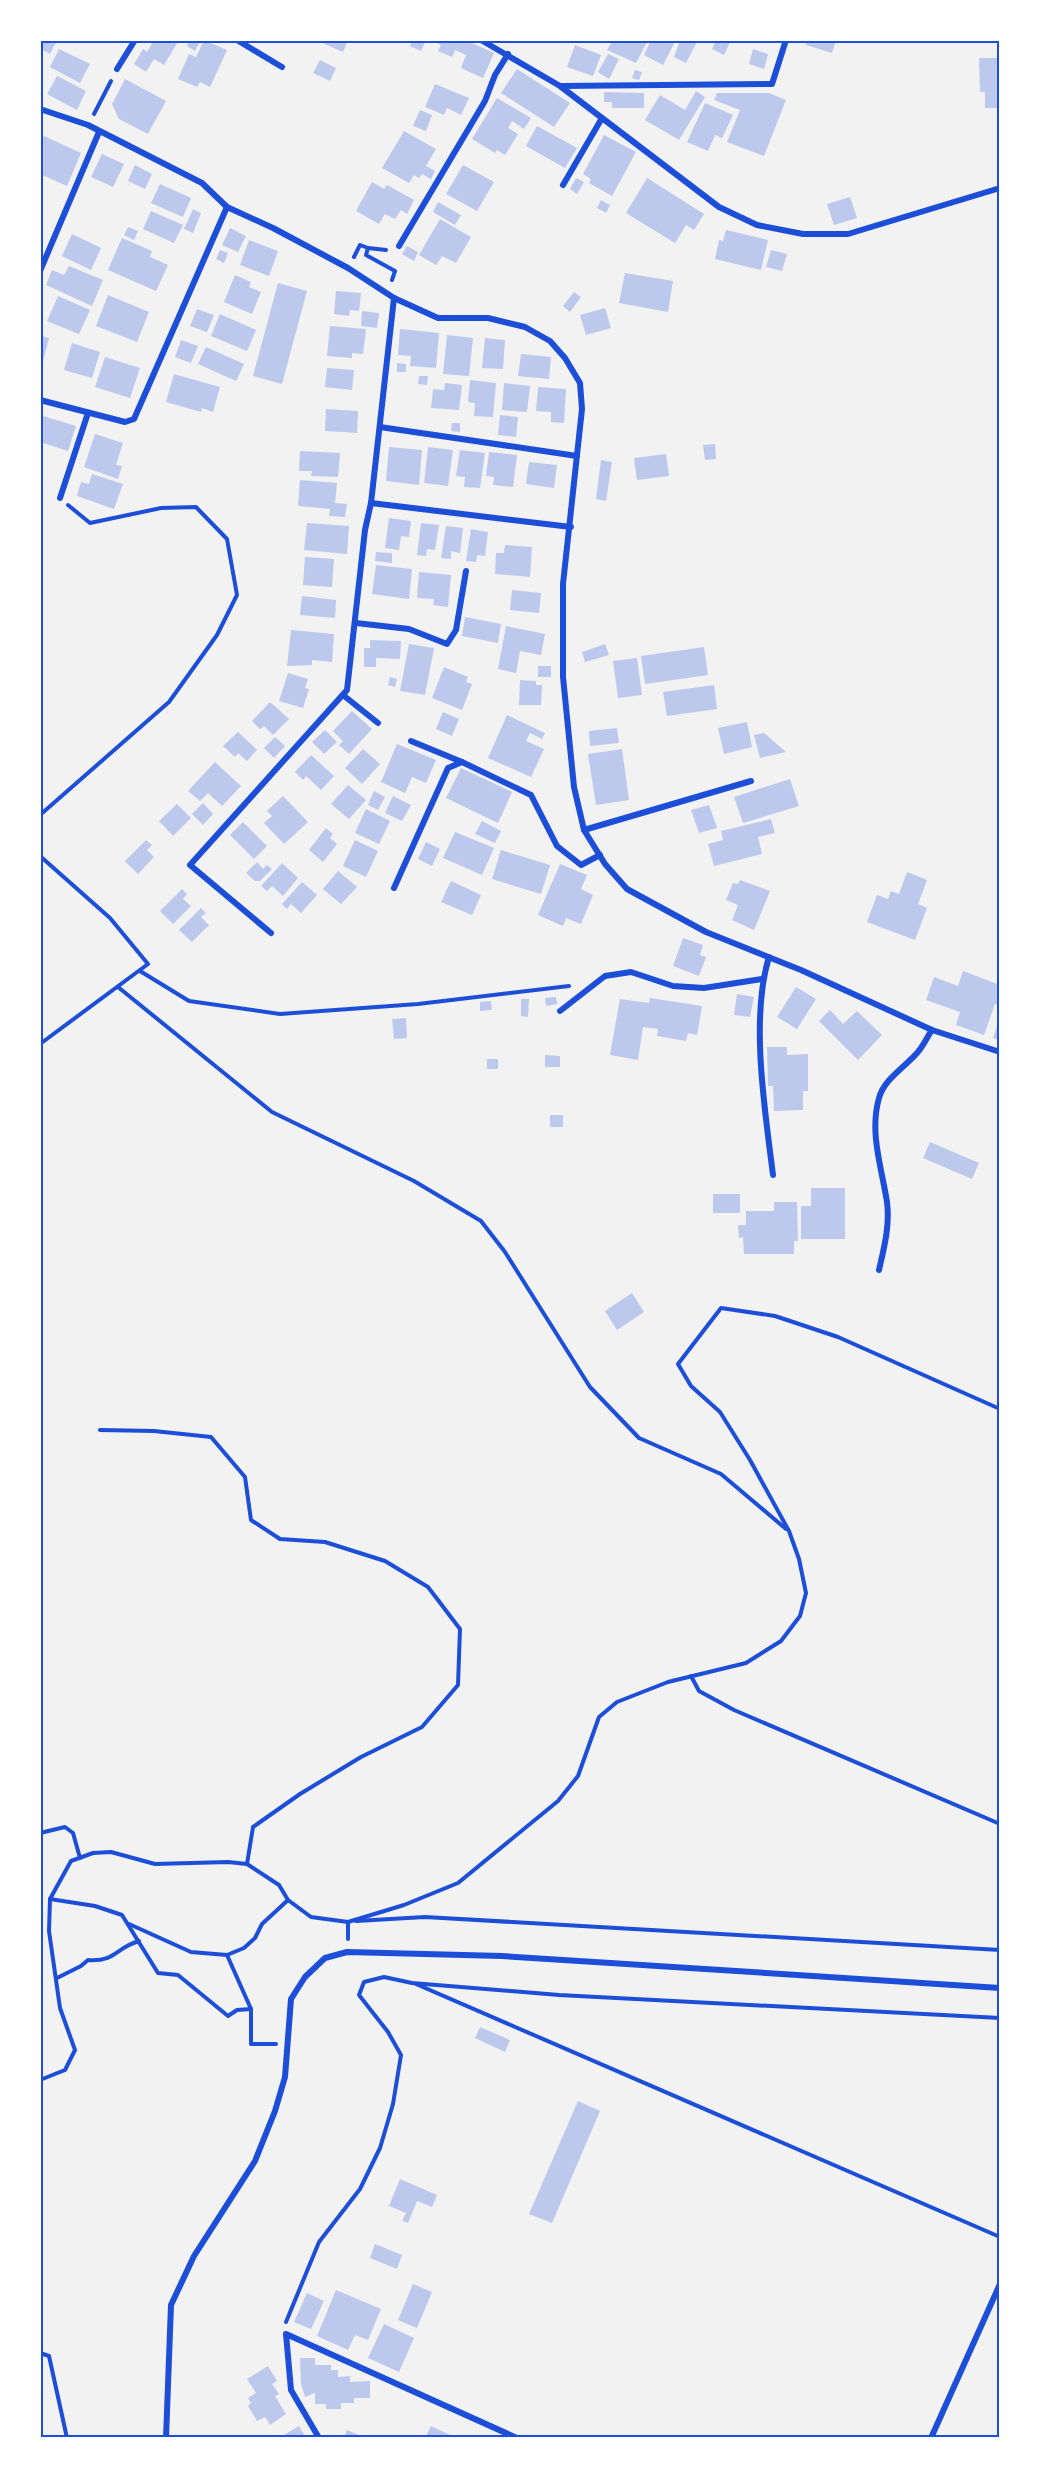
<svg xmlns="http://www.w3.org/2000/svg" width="1040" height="2478" font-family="'Source Sans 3',sans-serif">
<rect width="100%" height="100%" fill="#f2f2f2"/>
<!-- building -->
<g fill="#bdc9ec">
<path d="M40,40h17l-7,14 -7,-4 -3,6z"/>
<path d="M154,40h25l-15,25 -10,-6 -8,13 -12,-8 9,-15 4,3z"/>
<path d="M190,40h11l-6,11 -8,-5z"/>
<path d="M204,40l23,10 -17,37 -10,-5 -3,5 -19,-8 11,-25 7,3z"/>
<path d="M316,40h32l-5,12z"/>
<path d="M412,40h14l-5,11 -11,-5z"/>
<path d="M431,40h34l29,13 -11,25 -22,-10 5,-13 -11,-5 -3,7 -14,-6 3,-6z"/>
<path d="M613,40h35l-12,23 -29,-13z"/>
<path d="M651,40h25l-13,25 -19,-10z"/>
<path d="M680,40h18l-12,23 -12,-6z"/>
<path d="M716,40h15l-7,15 -12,-6z"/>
<path d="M807,40h29l-4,13 -26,-8z"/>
<path d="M575,45l26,10 -8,21 -26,-9z"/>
<path d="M59,49l31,15 -10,19 -30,-16z"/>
<path d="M753,49l15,5 -4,15 -15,-5z"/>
<path d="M608,54l11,5 -10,20 -11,-7z"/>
<path d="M979,58h21v50h-15v-16h-5z"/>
<path d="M320,60l16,8 -6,13 -17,-8z"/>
<path d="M517,69l53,34 -16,24 -53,-34z"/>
<path d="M635,70l7,2 -3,8 -7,-2z"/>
<path d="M57,76l29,15 -9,19 -30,-16z"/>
<path d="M125,79l41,22 -18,33 -29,-15 -7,-15z"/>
<path d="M435,84l34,14 -8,17 -14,-7 -3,7 -19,-8z"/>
<path d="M696,91l9,6 -26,43 -34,-20 15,-25 25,15z"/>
<path d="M604,92l40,1v15h-32v-6h-8z"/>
<path d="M717,93h52l17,7 -22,56 -37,-14 13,-32 -26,-10z"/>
<path d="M497,98l34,20 -7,11 -12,-8 -4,7 10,6 -13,21 -8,-5 -2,3 -23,-14z"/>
<path d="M705,103l28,12 -11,23 -7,-3 -7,16 -21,-9z"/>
<path d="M420,110l12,5 -6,16 -13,-5z"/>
<path d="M537,126l40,22 -12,20 -39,-22z"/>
<path d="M404,131l32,18 -10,17 9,5 -4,8 -9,-5 -3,4 -5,-3 -5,8 -27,-15z"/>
<path d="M604,135l32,17 -24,44 -23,-13 2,-4 -8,-5z"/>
<path d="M44,136l37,17 -14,33 -27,-12v-33z"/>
<path d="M102,154l22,10 -11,23 -22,-10z"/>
<path d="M135,165l17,9 -7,15 -17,-8z"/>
<path d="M463,165l31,17 -17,29 -31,-17z"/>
<path d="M576,178l8,4 -7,12 -7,-5z"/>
<path d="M647,178l57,36 -10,16 -8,-5 -11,18 -49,-30z"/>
<path d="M372,182l12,7 3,-4 27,15 -7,14 -6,-4 -6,9 -10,-5 -6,10 -23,-13z"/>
<path d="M160,184l31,14 -8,19 -32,-14z"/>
<path d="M850,197l7,21 -23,7 -7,-21z"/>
<path d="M601,200l9,5 -4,8 -9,-5z"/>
<path d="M438,202l23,13 -6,10 -22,-13z"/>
<path d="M193,209l8,4 -8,20 -9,-4z"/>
<path d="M151,211l32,14 -9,18 -31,-14z"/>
<path d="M440,219l31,18 -15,26 -14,-7 -6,9 -17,-10z"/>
<path d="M128,227l10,4 -4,9 -10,-5z"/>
<path d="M230,228l16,8 -8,16 -16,-7z"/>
<path d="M726,230l42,10 -7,30 -46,-11 4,-19 4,1z"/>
<path d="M72,234l29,14 -10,22 -29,-14z"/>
<path d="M122,238l30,13 -2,6 18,8 -12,26 -48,-21z"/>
<path d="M249,240l29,11 -9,25 -29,-11z"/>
<path d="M407,246l11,6 -4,9 -12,-7z"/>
<path d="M220,250l8,3 -4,10 -8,-4z"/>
<path d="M771,250l16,4 -5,17 -16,-4z"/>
<path d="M69,266l34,14 -11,26 -46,-21 6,-15 12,5z"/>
<path d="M625,273l48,8 -5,31 -49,-9z"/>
<path d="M235,275l16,7 -2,5 12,5 -9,22 -28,-12z"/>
<path d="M278,283l29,8 -25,93 -29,-8z"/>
<path d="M336,291l25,2 -2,18 -9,-1 -1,6 -15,-2z"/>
<path d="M574,292l7,5 -11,15 -7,-6z"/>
<path d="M108,295l41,17 -12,30 -41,-16z"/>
<path d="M58,296l32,14 -11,24 -32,-13z"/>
<path d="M605,308l6,20 -25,7 -6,-20z"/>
<path d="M197,309l17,6 -7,17 -17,-6z"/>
<path d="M362,311l17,2 -2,15 -16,-2z"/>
<path d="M220,314l36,16 -9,21 -36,-15z"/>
<path d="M330,326l36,3 -3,25 -11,-1v5l-25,-2z"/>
<path d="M400,329l39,4 -3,35 -26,-2 1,-10 -13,-1z"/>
<path d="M40,335l9,3 -8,31h-1z"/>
<path d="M447,335l26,3 -4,38 -26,-2z"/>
<path d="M485,338l20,2 -2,29 -21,-1z"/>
<path d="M181,340l17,6 -7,17 -16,-6z"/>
<path d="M72,343l28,9 -8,26 -28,-8z"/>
<path d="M206,347l38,17 -8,17 -38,-17z"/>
<path d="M521,354l30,3 -2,22 -31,-3z"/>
<path d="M105,357l35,11 -10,30 -35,-11z"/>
<path d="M397,363l9,1v8h-9z"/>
<path d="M327,368l27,2 -2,20 -27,-3z"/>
<path d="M174,374l46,13 -7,25 -11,-4 -1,4 -35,-10z"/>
<path d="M419,376h9l-1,9 -9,-1z"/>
<path d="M470,380l26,3 -3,34 -19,-1 1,-13 -7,-1z"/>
<path d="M445,383l17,2 -3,25 -28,-2 2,-19 11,1z"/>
<path d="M504,383l26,3 -3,26 -25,-2z"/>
<path d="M538,387l28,2 -2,34 -13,-1v-10l-15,-1z"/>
<path d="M326,409l32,2 -1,22 -32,-2z"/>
<path d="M500,415l18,2 -2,20 -18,-2z"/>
<path d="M43,416l33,10 -8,25 -28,-9z"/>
<path d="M452,423h8v9l-9,-1z"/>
<path d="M95,434l28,9 -7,22 6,1 -4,13 -34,-12z"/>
<path d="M715,444l1,15 -11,1 -2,-15z"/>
<path d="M389,447l33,3 -3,35 -33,-4z"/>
<path d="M428,447l25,3 -5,36 -24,-3z"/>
<path d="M460,450l25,3 -5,35 -16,-1 1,-10 -9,-1z"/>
<path d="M300,451l40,2 -2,24 -27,-1 1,-5h-13z"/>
<path d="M489,452l28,3 -4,32 -20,-2 1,-8 -8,-1z"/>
<path d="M666,454l3,22 -32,4 -3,-22z"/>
<path d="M601,460l11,2 -6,39 -10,-2z"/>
<path d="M529,462l28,3 -3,23 -28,-4z"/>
<path d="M92,474l31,10 -9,25 -37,-13 4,-14 8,2z"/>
<path d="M300,480l37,3 -2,20 12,1 -2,13 -16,-1 1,-7 -32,-3z"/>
<path d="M389,518l22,3 -2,16 -8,-1 -2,14 -14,-2z"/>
<path d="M307,523l42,3 -2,28 -43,-4z"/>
<path d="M421,523l18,2 -4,25 -8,-1 -1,7 -9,-1z"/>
<path d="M446,526l17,2 -3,25 -9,-2v8l-10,-1z"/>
<path d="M471,529l17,3 -3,24 -8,-1 -1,7 -10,-1z"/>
<path d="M505,545l27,2 -2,30 -35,-3 1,-21h8z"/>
<path d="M376,552l16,1v10l-17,-2z"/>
<path d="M305,557l29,2 -2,28 -29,-2z"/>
<path d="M376,565l36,4 -3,30 -37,-5z"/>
<path d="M419,572l32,3 -3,32 -15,-2 1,-6 -17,-1z"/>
<path d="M512,590l29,3 -2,20 -29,-3z"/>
<path d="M302,596l34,4 -1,18 -35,-3z"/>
<path d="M465,617l36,7 -3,19 -36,-7z"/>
<path d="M506,626l39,8 -4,21 -21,-4 -4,22 -18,-4z"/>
<path d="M291,630l43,4 -2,28 -20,-2v5l-25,1z"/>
<path d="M370,640l31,1 -1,18 -24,-1v9h-12v-19h6z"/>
<path d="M409,644l25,4 -9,47 -25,-4z"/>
<path d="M605,644l4,11 -24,7 -3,-10z"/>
<path d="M704,647l4,28 -63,9 -4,-28z"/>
<path d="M637,658l5,37 -24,3 -5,-37z"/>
<rect x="538" y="666" width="13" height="11"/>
<path d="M444,667l24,10 -2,5 6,2 -10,26 -30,-12z"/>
<path d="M288,673l20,6 -3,9 4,1 -6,19 -24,-7z"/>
<path d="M390,677l7,2 -2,8 -7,-2z"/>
<path d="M520,680l16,1v4h6l-1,20h-22z"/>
<path d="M714,685l3,24 -50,7 -4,-24z"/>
<path d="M270,702l19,17 -16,16 -9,-9 -4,3 -8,-8z"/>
<path d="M352,711l20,18 -23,25 -10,-9 4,-4 -10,-10z"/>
<path d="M443,712l16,7 -7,17 -16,-7z"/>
<path d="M507,715l38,18 -3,6 -12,-6 -4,8 18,8 -13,28 -43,-19z"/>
<path d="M747,722l5,25 -28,7 -6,-26z"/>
<path d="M617,728l2,15 -29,3 -1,-15z"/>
<path d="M325,730l12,12 -13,12 -12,-12z"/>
<path d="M238,732l19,18 -10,11 -9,-8 -3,4 -12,-11z"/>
<path d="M764,733l22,19 -26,6 -6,-23z"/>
<path d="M275,737l10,9 -11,12 -10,-10z"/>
<path d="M397,744l39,16 -10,23 -14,-6 -7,16 -24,-11z"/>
<path d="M363,749l17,15 -18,20 -17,-16z"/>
<path d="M622,749l7,51 -33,5 -8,-51z"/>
<path d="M311,755l23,21 -13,14 -15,-14 -3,4 -8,-8z"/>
<path d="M215,762l26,24 -19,20 -14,-13 -8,8 -12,-10z"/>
<path d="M461,768l51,24 -14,31 -52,-25z"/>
<path d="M790,779l9,27 -56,17 -9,-26z"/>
<path d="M348,785l18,15 -17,19 -18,-15z"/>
<path d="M374,791l11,6 -7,13 -10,-5z"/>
<path d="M283,796l25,26 -24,22 -20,-21 8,-7 -5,-5z"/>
<path d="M393,796l18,9 -9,16 -17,-8z"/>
<path d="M203,803l10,11 -10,11 -11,-11z"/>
<path d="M177,804l14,14 -18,18 -14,-15z"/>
<path d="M709,805l8,23 -18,5 -8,-23z"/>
<path d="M366,809l24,12 -11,23 -24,-11z"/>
<path d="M771,819l4,14 -17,4 4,17 -48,12 -6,-22 15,-4 -2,-9z"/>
<path d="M482,821l19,10 -6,12 -20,-9z"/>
<path d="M243,822l24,24 -13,13 -24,-24z"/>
<path d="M326,828l7,6 -3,4 7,6 -14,18 -14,-12z"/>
<path d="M455,832l39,16 -12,27 -39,-17z"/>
<path d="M146,840l6,5 -5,5 7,7 -16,17 -13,-13z"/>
<path d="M355,840l23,11 -12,26 -23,-11z"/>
<path d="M426,842l14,7 -8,17 -14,-7z"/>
<path d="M501,850l49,15 -9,29 -49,-15z"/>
<path d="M257,862l6,7 4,-4 5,4 -12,12h-5l-9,-8z"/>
<path d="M282,863l16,15 -15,18 -11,-10 -5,5 -6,-5z"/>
<path d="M560,864l27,11 -6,14 12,6 -12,29 -15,-6 -3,8 -25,-11z"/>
<path d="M338,871l19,16 -16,17 -18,-15z"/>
<path d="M907,872l20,8 -9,24 9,4 -12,32 -48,-18 10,-27 11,4 3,-8 8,3z"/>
<path d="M740,880l30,11 -16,39 -22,-10 6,-15 -12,-5 7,-17 5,1z"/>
<path d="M451,881l30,14 -9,20 -31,-13z"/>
<path d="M302,882l15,13 -16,18 -10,-9 -4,5 -5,-5z"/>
<path d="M182,889l5,5 -4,5 8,7 -18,18 -13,-13z"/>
<path d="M201,908l5,5 -5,4 8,8 -17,17 -13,-12z"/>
<path d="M683,938l20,7 -3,10 6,2 -7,19 -26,-10z"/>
<path d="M963,971l37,14v20l-5,-1 -11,31 -28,-10 4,-13 -34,-12 8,-23 24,9z"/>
<path d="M796,987l20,12 -19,30 -20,-12z"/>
<path d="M737,994l17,3 -4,20 -16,-2z"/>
<path d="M556,997l1,7 -11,2 -1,-8z"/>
<path d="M650,998l52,8 -5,29 -9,-2 -2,8 -29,-5 1,-7 -15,-2 -5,33 -28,-5 10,-56 29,4z"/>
<path d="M521,999h8l-1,18 -7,-1z"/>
<path d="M491,1001l1,9 -12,1v-9z"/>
<path d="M830,1010l13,14 14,-13 25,24 -24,25 -39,-39z"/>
<path d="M406,1018l1,20 -13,1 -2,-20z"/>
<path d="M997,1026l3,1v13l-7,-2z"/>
<path d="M767,1047h20v8l21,-1v37h-5v19l-29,1 -1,-25h-5z"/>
<path d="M545,1055l15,1v11h-15z"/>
<rect x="487" y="1059" width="11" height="10"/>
<rect x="550" y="1115" width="13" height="12"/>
<path d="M930,1142l49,21 -7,16 -49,-21z"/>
<path d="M811,1188h34v51h-44v-33h10z"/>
<rect x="713" y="1194" width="27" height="19"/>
<path d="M774,1202h23l1,39h-4v13h-50l-1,-17 -4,1 -1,-13h8v-14h28z"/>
<path d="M632,1293l12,19 -27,18 -12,-19z"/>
<path d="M480,2027l30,13 -5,12 -30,-14z"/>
<path d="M578,2101l22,10 -48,112 -23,-9z"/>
<path d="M400,2179l37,16 -5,12 -15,-6 -9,22 -6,-2 4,-8 -17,-7z"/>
<path d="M375,2244l27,11 -5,14 -27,-11z"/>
<path d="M413,2284l19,8 -15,36 -19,-8z"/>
<path d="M336,2290l45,19 -13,31 -13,-5 -7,15 -31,-14z"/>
<path d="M307,2293l17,8 -13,28 -17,-7z"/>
<path d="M384,2324l30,14 -15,34 -31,-14z"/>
<path d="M300,2358h15v7h16v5h7v7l12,-1v6l20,-1v17h-16v5h-13v6h-15v-5h-11v-11l-10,4 -4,-13z"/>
<path d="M268,2366l9,15 -5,3 7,10 -4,2 11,18 -16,11 -5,-8 -8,4 -9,-15 3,-3 -3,-5 8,-5 -9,-14z"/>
<path d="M299,2426l7,12h-27z"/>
<path d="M431,2426l19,9 -1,3h-24z"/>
<path d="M347,2430l17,7v1h-20z"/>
</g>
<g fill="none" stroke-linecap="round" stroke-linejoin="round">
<!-- path -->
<g stroke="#1d4ed8" stroke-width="4">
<path d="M94,114l17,-33"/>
<path d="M386,250l-18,-2 -2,7 29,16 -3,9"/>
<path d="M354,257l6,-12 8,3"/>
<path d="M40,815l129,-113 48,-67 20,-40 -10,-56 -31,-32 -35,1 -71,15 -22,-18"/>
<path d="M40,856l70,62 38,46 -108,80"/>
<path d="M140,971l49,30 91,13 138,-10 151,-18"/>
<path d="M118,987l154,125 142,69 67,40 24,31 85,135 49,51 82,36 65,55"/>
<path d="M100,1430l54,1 57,6 34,40 6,43 29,19 45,3 60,19 43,26 32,42 -2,56 -36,42 -61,30 -61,37 -47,33 -6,37"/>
<path d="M691,1676l8,15 35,19 266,114"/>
<path d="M40,1833l25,-6 8,6 7,25"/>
<path d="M50,1899l45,7 27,9 36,58 20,2 50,41 9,-6 14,-1"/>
<path d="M356,1921l69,-4 575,33"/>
<path d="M129,1924l62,28 36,3"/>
<path d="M348,1939v-17l56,-17 54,-22 100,-82 20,-25 21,-59 18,-15 51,-20 78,-19 35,-22 19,-25 6,-23 -7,-34 -10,-28 -39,-71 -30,-48 -29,-26 -13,-22 43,-56 54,8 63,21 162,72"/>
<path d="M57,1978l24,-12 7,-6c28,2 27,-12 51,-19"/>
<path d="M416,1984l584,253"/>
<path d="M276,2044h-25v-35l-24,-54 17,-7 11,-10 7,-14 26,-24"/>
<path d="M40,2080l25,-10 10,-20 -15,-42 -11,-77 1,-32 21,-38 22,-8 18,-1 44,12 73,-2 19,2 32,21 9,15 23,17 37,5"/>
<path d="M286,2322l33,-80 41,-53 20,-41 13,-44 8,-49 -13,-23 -29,-37 5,-13 20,-5 28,6 147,12 441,23"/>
<path d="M40,2353l9,3 18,82"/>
</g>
<!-- minor -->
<g stroke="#1d4ed8" stroke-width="6">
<path d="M237,40l45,27"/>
<path d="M481,40l79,46 159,121 38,18 46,9h45l152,-46"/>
<path d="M117,69l18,-29"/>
<path d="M561,86l211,-2 14,-44"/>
<path d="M40,109l48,16 114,58 25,24 46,21 75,40 46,30 44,20h50l37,9 25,14 15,17 15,25 2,26 -19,175v93l11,110 10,43 21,34 22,25 79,43 95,38 131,60 68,22"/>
<path d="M563,185l39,-67"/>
<path d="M399,246l86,-145 10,-26 13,-21"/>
<path d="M40,271l59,-139"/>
<path d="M40,400l85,22 9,-3 93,-212"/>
<path d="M380,427l197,29"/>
<path d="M60,498l28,-85"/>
<path d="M371,503l23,-205"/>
<path d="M356,623l53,6 38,15 9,-14 10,-59"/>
<path d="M343,695l35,28"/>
<path d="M411,741l51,21"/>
<path d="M584,830l167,-49"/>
<path d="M394,888l54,-120 14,-6 69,33 26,51 24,19 19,-10"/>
<path d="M271,933l-81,-68 157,-175 18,-160 6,-27 200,24"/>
<path d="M769,957c-19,61 -4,154 4,218"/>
<path d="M560,1011l45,-35 26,-4 42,14 31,2 58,-9"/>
<path d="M879,1270c5,-22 11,-44 8,-68 -5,-33 -18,-69 -8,-104 5,-19 26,-31 38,-45 6,-6 10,-16 15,-23"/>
<path d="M166,2438l5,-133 23,-49 61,-95 20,-50 10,-34 6,-78 14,-22 20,-19 22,-6 155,4 498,32"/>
<path d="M319,2438l-28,-48 -5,-56 231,104"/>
<path d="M931,2438l69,-154"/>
</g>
</g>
<!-- border -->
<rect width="1040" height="2478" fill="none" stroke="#ffffff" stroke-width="84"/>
<rect x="42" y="42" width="956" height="2394" fill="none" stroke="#1d4ed8" stroke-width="2"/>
</svg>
